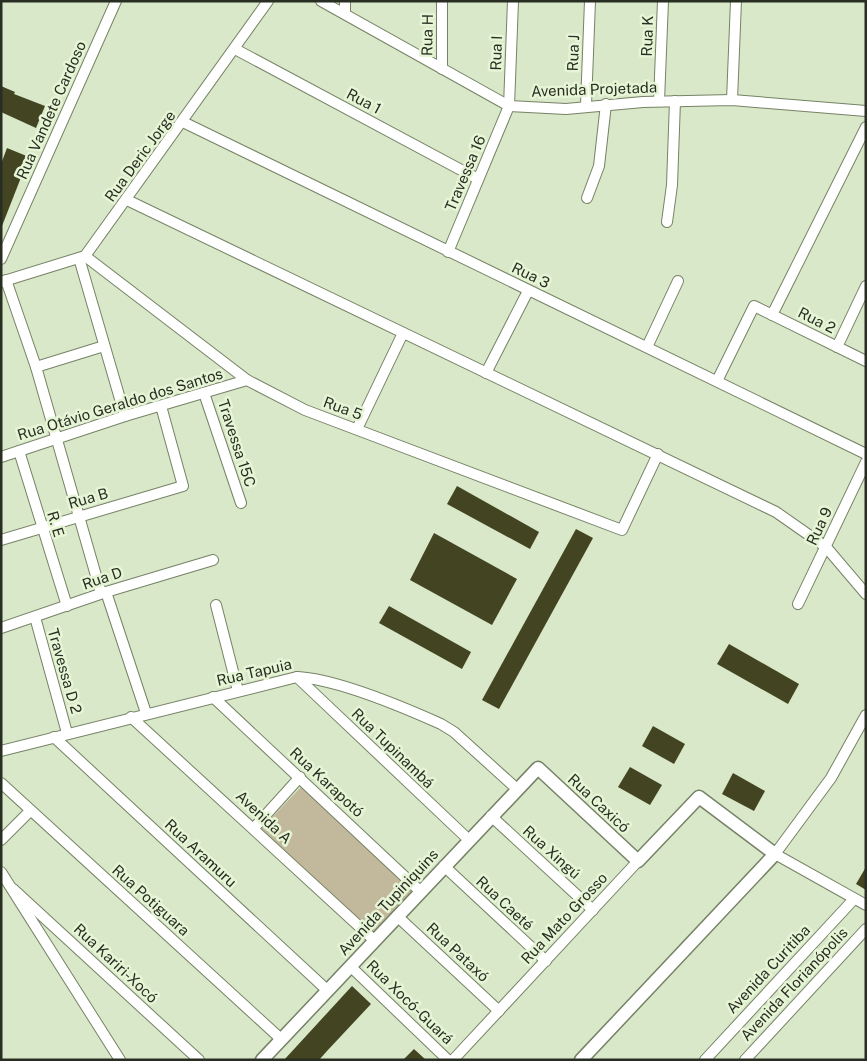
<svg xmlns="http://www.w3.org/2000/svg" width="867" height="1061" font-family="'Public Sans',sans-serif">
<rect width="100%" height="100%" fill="#d9e8c8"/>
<!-- green -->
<path fill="#c2b89b" d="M303,785l111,106 -39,42 -114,-104z"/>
<!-- building -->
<g fill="#434421">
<path d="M1,86l14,6 -1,2 31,12 -9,22 -35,-16z"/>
<path d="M7,148l22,9 -27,69 -1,-62z"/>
<path d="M457,486l82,46 -9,17 -83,-45z"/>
<path d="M576,529l17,9 -94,171 -17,-9z"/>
<path d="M434,533l83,46 -25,46 -82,-45z"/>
<path d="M389,606l82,46 -9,17 -83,-46z"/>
<path d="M729,644l70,40 -11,20 -71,-40z"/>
<path d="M653,726l32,18 -11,20 -32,-18z"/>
<path d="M630,767l32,18 -12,20 -32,-18z"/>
<path d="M733,773l32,18 -11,20 -32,-17z"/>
<path d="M866,867v23l-10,-6z"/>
<path d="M352,986l19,18 -44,47 -8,9h-35z"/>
<path d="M414,1049l12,11h-23z"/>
</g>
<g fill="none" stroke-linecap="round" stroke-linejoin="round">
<!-- minor casing -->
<g stroke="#768266" stroke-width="12">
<g id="minor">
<path d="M321,1l188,105 57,3 77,-7 89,-2 134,11"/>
<path d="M345,14v-13"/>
<path d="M235,49l243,130"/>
<path d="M442,69v-68"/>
<path d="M732,100l4,-99"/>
<path d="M659,101l4,-100"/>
<path d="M586,105l4,-104"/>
<path d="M183,122l683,332"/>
<path d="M587,198l12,-32 7,-62"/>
<path d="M127,200l649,312 50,35 40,47"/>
<path d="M667,222l5,-37 3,-84"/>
<path d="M448,252l61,-146 4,-105"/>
<path d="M85,256l162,124 58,30 317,120 36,-76"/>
<path d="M79,258l46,158"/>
<path d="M1,259l115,-258"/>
<path d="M6,280l30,87 65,226"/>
<path d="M1,282l84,-26 183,-255"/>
<path d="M772,315l94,-188"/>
<path d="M647,347l31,-66"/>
<path d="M837,347l29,-61"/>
<path d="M36,367l68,-21"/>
<path d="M486,373l42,-82"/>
<path d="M717,381l37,-75 112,55"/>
<path d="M204,393l37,110"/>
<path d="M357,429l46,-96"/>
<path d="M19,451l48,155"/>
<path d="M1,457l124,-41 122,-36"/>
<path d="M1,540l182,-54 -22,-80"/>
<path d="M106,592l40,121"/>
<path d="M798,604l68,-142"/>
<path d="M216,605l22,86"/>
<path d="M35,617l32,116"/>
<path d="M1,628l105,-36 107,-32"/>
<path d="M297,677l172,163"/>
<path d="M213,697l207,194"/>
<path d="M866,715l-35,63 -56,76 91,51"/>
<path d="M131,717l243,223"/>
<path d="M54,737l273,253"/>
<path d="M1,751l296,-74c41,2 106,30 144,47l13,8 63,57"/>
<path d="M1,783l280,256"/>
<path d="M491,816l102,94"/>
<path d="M254,828l46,-51"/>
<path d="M1,840l29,-29"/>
<path d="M444,866l102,95"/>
<path d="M1,872l119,188"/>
<path d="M13,889l186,171"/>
<path d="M397,916l102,95"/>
<path d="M350,966l98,94"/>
<path d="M453,1060l185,-199"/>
<path d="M705,1060l149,-161"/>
<path d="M745,1060l121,-131"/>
</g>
</g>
<!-- tertiary casing -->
<g stroke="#768266" stroke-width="15">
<path id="tertiary" d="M262,1060l276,-292 100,93 61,-64 76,57 -194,206"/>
</g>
<!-- minor -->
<use href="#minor" stroke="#fff" stroke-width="10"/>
<!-- tertiary -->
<use href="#tertiary" stroke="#fff" stroke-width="12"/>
</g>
<g text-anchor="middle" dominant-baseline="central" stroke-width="5" stroke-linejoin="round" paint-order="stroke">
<!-- street labels -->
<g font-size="15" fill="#292e23" stroke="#e6f5d5">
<text transform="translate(427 35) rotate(-89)">Rua H</text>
<text transform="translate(647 36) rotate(-88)">Rua K</text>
<text transform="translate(496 53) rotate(-88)">Rua I</text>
<text transform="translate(573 53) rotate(-88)">Rua J</text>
<text transform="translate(594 89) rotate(-2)">Avenida Projetada</text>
<text transform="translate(364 101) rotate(28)">Rua 1</text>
<text transform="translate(51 110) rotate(-66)">Rua Vandete Cardoso</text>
<text transform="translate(140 156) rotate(-54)">Rua Deric Jorge</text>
<text transform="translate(465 173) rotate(-67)">Travessa 16</text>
<text transform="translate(531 275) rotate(26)">Rua 3</text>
<text transform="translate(817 320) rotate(27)">Rua 2</text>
<text transform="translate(120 404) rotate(-17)">Rua Otávio Geraldo dos Santos</text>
<text transform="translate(343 408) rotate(20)">Rua 5</text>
<text transform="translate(237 443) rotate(72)">Travessa 15C</text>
<text transform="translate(88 498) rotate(-16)">Rua B</text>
<text transform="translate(56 524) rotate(73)">R. E</text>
<text transform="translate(819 526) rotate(-65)">Rua 9</text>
<text transform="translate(102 578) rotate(-19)">Rua D</text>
<text transform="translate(65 671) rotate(74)">Travessa D 2</text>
<text transform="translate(254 672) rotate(-13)">Rua Tapuia</text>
<text transform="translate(393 748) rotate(44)">Rua Tupinambá</text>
<text transform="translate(327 782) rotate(43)">Rua Karapotó</text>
<text transform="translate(599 803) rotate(43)">Rua Caxicó</text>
<text transform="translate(264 817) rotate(43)">Avenida A</text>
<text transform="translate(552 852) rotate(42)">Rua Xingú</text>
<text transform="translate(201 853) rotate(43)">Rua Aramuru</text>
<text transform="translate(151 900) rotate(42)">Rua Potiguara</text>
<text transform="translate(388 902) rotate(-47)">Avenida Tupiniquins</text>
<text transform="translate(505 903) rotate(43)">Rua Caeté</text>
<text transform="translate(564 918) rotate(-47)">Rua Mato Grosso</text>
<text transform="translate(458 952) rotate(43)">Rua Pataxó</text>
<text transform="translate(116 963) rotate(43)">Rua Kariri-Xocó</text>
<text transform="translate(768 969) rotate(-47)">Avenida Curitiba</text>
<text transform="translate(794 984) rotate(-47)">Avenida Florianópolis</text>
<text transform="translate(410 1002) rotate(44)">Rua Xocó-Guará</text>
</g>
</g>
<!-- border -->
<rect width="867" height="1061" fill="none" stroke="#292e23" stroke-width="5"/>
</svg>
